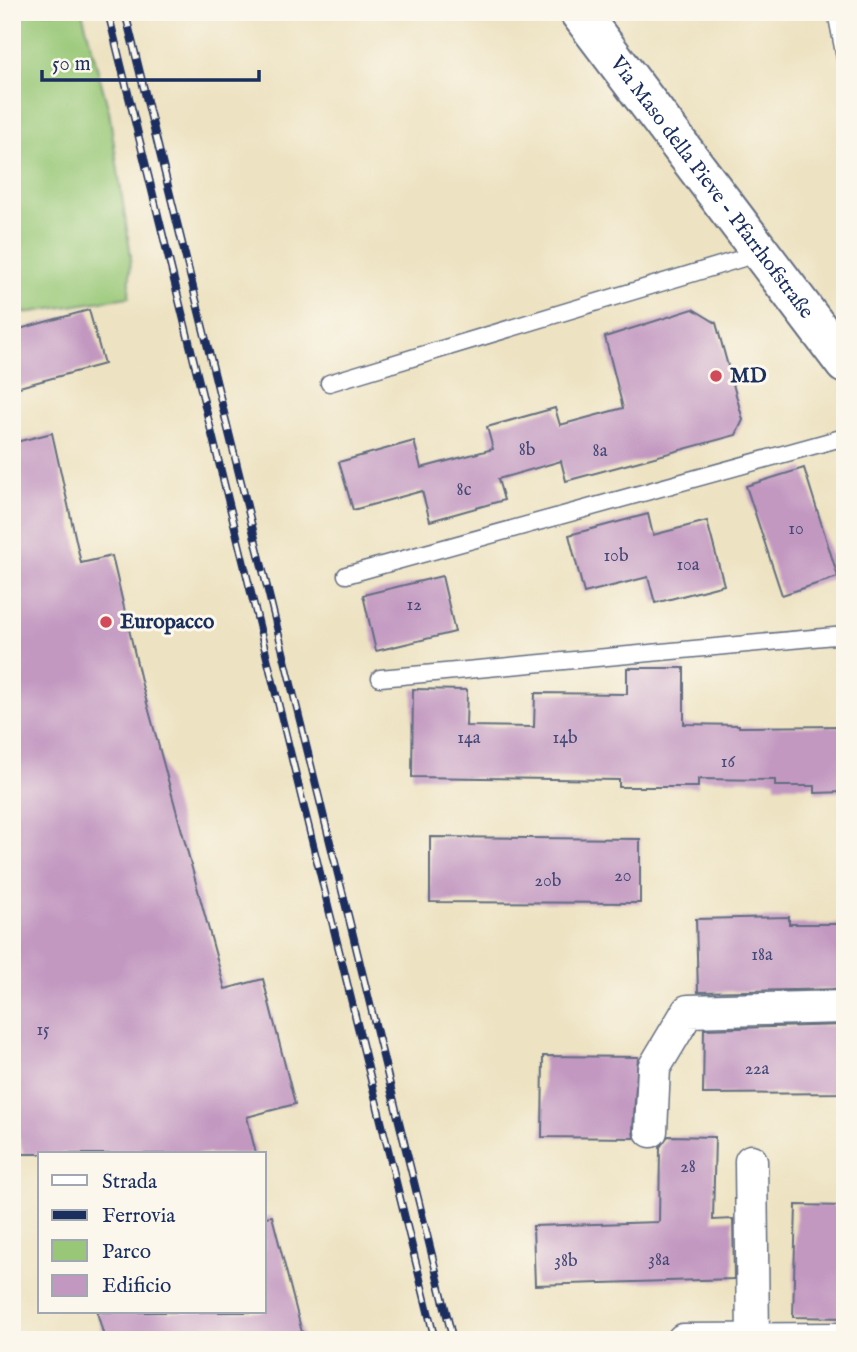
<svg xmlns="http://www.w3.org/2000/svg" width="857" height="1352" font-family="'IM FELL English',serif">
<rect width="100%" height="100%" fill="#fbf7ec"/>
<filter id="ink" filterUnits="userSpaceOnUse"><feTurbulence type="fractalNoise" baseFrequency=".0143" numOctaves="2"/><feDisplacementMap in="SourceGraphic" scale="14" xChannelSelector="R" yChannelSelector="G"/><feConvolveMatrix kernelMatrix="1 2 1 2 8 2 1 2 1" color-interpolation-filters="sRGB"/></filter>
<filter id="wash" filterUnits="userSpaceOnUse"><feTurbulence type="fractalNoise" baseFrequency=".00686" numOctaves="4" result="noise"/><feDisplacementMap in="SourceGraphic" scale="28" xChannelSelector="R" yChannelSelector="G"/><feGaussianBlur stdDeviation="1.57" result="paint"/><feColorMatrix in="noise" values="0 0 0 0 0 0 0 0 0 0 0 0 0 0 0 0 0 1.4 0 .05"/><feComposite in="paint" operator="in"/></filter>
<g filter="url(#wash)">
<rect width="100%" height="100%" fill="#ede2c1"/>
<!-- green -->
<path fill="#98c877" stroke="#5a7c6a" stroke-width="2" d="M12,12h70l27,99 22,145 -2,41 -117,18z"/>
<g id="blocks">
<!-- building -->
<g fill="#c298c1">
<path d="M693,309l23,14 27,97 -7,15 -170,46 -5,-20 -63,18 6,21 -74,21 -8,-30 -69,19 -14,-48 75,-21 7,27 72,-19 -6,-22 68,-19 5,17 63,-17 -18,-71z"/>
<path d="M89,310l15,54 -92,25v-58z"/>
<path d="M52,433l29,130 31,-7 30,129 83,304 38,-10 32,125 -48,13 9,37h-233l-11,-40v-671z"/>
<path d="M804,468l34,109 -56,18 -36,-109z"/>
<path d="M648,514l5,21 54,-14 17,64 -69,18 -7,-26 -64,16 -15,-58z"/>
<path d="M442,576l13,56 -79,19 -13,-56z"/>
<path d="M627,668h57v56l55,1v2l106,-1v66l-30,1v-7h-40v-6l-77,-1v8h-79v-7l-207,-3 1,-88 54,1 -1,36 68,1 1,-34 92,1z"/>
<path d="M430,837l210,2v64l-210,-1z"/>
<path d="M789,917v7h56v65l-147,3 -2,-73z"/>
<path d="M845,1025v68l-142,1 1,-65z"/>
<path d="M543,1056l95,1 -5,73 1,8 -92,-1z"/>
<path d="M668,1136l47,1 -2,83 20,-1 1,60 -199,6 -2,-59 126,-4 1,-75z"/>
<path d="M796,1205l49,1v112l-52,-1z"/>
<path d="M272,1216l32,124h-199l-8,-28h167v-95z"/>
</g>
</g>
</g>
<g filter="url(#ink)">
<use href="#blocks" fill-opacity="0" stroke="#646e81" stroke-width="2"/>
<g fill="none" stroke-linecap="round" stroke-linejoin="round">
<!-- service casing -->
<g stroke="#646e81" stroke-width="19">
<g id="service">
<path d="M836,12l9,46"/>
<path d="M329,383l431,-130"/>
<path d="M346,575l499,-138"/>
<path d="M380,678l465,-43"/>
</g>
</g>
<!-- minor casing -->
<g stroke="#646e81" stroke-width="35">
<g id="minor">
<path d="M651,1131l3,-63 34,-57 157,-4"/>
<path d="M751,1161l2,178"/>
<path d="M683,1340l162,-1"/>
</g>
</g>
<!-- tertiary casing -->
<g stroke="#646e81" stroke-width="42">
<g id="tertiary">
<path id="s1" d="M579,12l266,352"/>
</g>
</g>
<!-- service -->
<use href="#service" stroke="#fff" stroke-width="16"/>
<!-- minor -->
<use href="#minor" stroke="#fff" stroke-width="32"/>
<!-- tertiary -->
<use href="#tertiary" stroke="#fff" stroke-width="38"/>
<!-- rail casing -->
<g stroke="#1b2f5e" stroke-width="8">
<g id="rail">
<path d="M108,12l327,1328"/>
<path d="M125,12l328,1328"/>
</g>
</g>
<!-- rail -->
<use href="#rail" stroke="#fbf7ec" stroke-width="5" stroke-dasharray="16" stroke-linecap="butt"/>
</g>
</g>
<!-- markers -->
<g fill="#d1495b" stroke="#fbf7ec" stroke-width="2.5">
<circle cx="716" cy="376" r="7"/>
<circle cx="106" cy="622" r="7"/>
</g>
<g text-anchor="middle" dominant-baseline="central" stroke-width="6" stroke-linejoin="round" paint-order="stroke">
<!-- number labels -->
<g font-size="18" fill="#454977">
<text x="527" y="450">8b</text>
<text x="600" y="451">8a</text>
<text x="464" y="490">8c</text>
<text x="796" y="529">10</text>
<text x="616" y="556">10b</text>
<text x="688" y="565">10a</text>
<text x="414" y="605">12</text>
<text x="469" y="738">14a</text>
<text x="565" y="738">14b</text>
<text x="728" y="762">16</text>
<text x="623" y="876">20</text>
<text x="548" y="881">20b</text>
<text x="762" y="955">18a</text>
<text x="43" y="1030">15</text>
<text x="757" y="1069">22a</text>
<text x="688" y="1167">28</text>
<text x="659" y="1260">38a</text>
<text x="566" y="1261">38b</text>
</g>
<!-- street labels -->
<g font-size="21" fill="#1b2f5e" stroke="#fbf7ec">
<text stroke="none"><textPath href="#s1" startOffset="220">Via Maso della Pieve - Pfarrhofstraße</textPath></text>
</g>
<!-- poi labels -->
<g font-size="21" font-weight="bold" fill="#1b2f5e" stroke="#fbf7ec" text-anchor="start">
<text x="730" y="376">MD</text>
<text x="120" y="622">Europacco</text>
</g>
</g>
<!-- margin -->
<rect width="857" height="1352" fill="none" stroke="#fbf7ec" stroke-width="42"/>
<!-- legend -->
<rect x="38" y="1152" width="228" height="161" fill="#fbf7ec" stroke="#a1a7b3" stroke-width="2"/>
<rect x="52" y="1175" width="35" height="10" fill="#ffffff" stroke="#a1a7b3" stroke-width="2"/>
<text x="102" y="1188" font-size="21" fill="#1b2f5e">Strada</text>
<rect x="52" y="1210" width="35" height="10" fill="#1b2f5e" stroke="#a1a7b3" stroke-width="2"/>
<text x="102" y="1222" font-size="21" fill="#1b2f5e">Ferrovia</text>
<rect x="52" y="1240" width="35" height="21" fill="#98c877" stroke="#a1a7b3" stroke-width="2"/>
<text x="102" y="1258" font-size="21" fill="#1b2f5e">Parco</text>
<rect x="52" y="1275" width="35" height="21" fill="#c298c1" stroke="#a1a7b3" stroke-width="2"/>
<text x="102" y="1292" font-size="21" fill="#1b2f5e">Edificio</text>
<!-- scale -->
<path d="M42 70v10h217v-10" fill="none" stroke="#1b2f5e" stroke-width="3.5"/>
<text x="52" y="70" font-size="21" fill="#1b2f5e" stroke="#fbf7ec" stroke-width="5" paint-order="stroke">50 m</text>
</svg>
